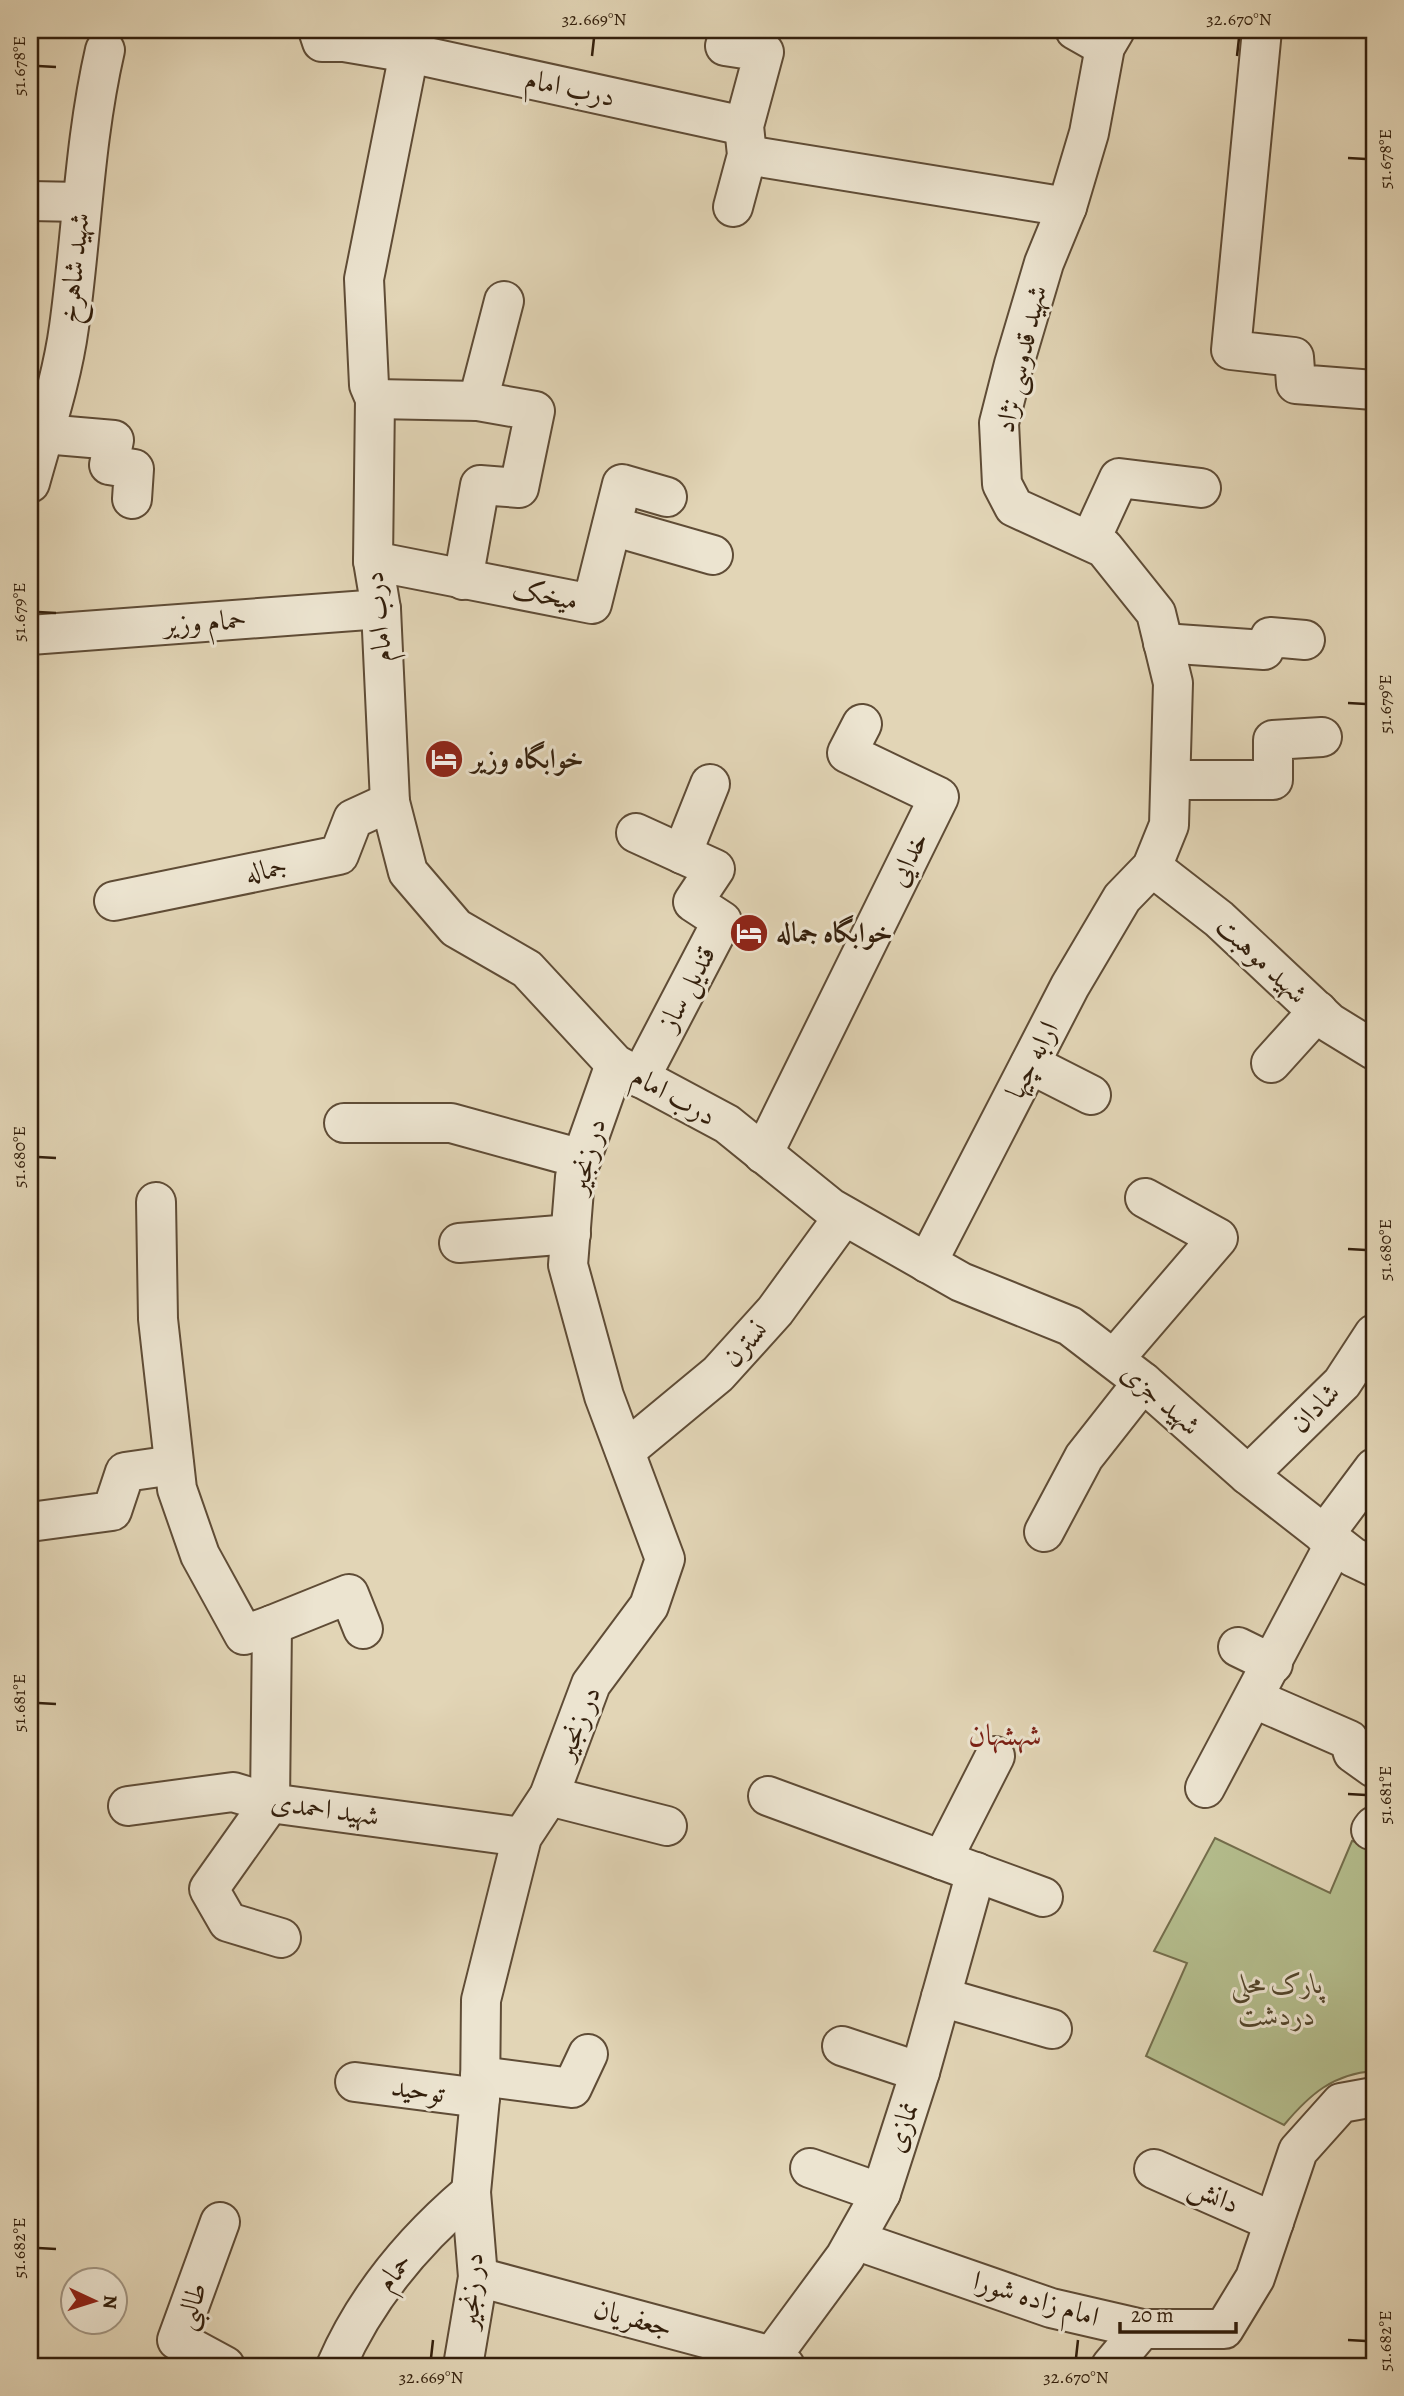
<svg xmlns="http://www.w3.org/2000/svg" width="1404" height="2396" font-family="Alegreya,Amiri,serif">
<rect width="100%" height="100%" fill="#e2d5b6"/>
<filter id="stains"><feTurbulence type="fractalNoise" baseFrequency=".00286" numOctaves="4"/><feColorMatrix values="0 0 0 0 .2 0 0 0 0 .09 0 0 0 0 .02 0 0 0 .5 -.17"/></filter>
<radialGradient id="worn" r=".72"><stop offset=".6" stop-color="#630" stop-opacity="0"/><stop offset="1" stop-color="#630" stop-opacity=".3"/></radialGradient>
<!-- green -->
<path fill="#b4bd8d" stroke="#746e4c" stroke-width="2" d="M1215,1838l115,55 22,-52 22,5v225c-41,3 -64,23 -90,54l-138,-69 41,-93 -33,-12z"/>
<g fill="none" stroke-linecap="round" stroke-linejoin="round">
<!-- minor casing -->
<g stroke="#5f4c36" stroke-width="42">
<g id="minor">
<path d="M318,30l4,12h22l65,11 335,73"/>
<path d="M1075,30l30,17"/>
<path d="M1262,30l-31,320 63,7 2,27 78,6"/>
<path d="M725,46l39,6 -20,74 3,29 -14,52"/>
<path d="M409,53l-45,226 5,106 6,14 -2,162 8,48 9,193 18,70 48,56 71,41 88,95 112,60 104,84 130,74 109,44 73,56 105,93 105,82 21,10"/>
<path d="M747,155l320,52"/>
<path d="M30,201l51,1"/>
<path d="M375,399l103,2 57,10 -16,77 -39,-3 -17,95"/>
<path d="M478,401l26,-100"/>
<path d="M44,434l70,6 -5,25 25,4 -2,30"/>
<path d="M30,483c14,-51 32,-104 39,-156 13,-93 15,-186 36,-277"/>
<path d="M612,526l101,29"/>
<path d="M1090,541l29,-63 82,10"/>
<path d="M373,561l219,43 30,-120 45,13"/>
<path d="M30,635l351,-26"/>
<path d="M1163,643l101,7 6,-13 35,3"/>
<path d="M1171,780h102v-40l49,-3"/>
<path d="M636,833l79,36 -22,33 29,19 -82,157"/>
<path d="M682,854l28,-70"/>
<path d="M1152,867l67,52 111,104 44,27"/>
<path d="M114,901l225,-46 14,-36 37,-17"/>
<path d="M1271,1063l47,-52"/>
<path d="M1030,1064l61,31"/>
<path d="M344,1123h107l131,36"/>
<path d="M763,1154l176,-357 -92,-44 15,-29"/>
<path d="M156,1202l2,117 19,170 23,66 44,80 28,-10 -2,178 -61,86 19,33 53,16"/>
<path d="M459,1243l112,-9"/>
<path d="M927,1263l143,-277 52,-88 30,-31 17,-42 4,-142 -17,-70 -52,-65 -90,-41 -12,-23 -3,-61 15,-59 30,-101 23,-56 22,-74 16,-86 10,-17"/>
<path d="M1114,1359l104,-121 -73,-40"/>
<path d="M625,1451l93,-77 57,-63 69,-95"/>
<path d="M1248,1475l94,-92 32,-49"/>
<path d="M30,1522l82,-11 13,-39 49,-7"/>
<path d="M1044,1532l40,-75 59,-75"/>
<path d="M1324,1535l50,-67"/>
<path d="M272,1625l77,-31 14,35"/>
<path d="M1238,1647l35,17"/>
<path d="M1255,1699l94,41 4,13 21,15"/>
<path d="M1205,1788l130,-245"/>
<path d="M549,1796l118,30"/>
<path d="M768,1796l275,101"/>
<path d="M128,1806l105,-14 37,11 252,34"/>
<path d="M1371,1830l3,-4"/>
<path d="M942,1860l53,-104"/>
<path d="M941,1997l111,32"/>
<path d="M842,2046l78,26"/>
<path d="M480,2076l92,12 16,-34"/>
<path d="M355,2082l125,16"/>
<path d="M810,2168l71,25"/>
<path d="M1154,2169l120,53"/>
<path d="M220,2222l-43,118 48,26"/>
<path d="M855,2240l196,68 91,21h82l31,-51 43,-127 43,-48 33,-6"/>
<path d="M478,2277l294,79 13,10"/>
<path d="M772,2356l73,-99 36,-64 39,-121 56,-200"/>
<path d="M336,2366c30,-69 77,-125 135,-174"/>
<path d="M463,2366l15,-89 -7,-85 9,-94 1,-98 41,-163 27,-41 42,-112 58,-78 16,-47 -61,-163 -36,-131 7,-88 40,-113"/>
<path d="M1111,2366l31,-37"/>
</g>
</g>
<!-- minor -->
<use href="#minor" stroke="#ece4d0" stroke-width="38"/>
</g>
<!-- ticks -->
<path fill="none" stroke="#331f0c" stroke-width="2.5" d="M592,56l2,-18M1237,56l2,-18M38,66l18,1M1348,158l18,1M38,612l18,1M1348,703l18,1M38,1157l18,1M1348,1249l18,1M38,1703l18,1M1348,1794l18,1M38,2248l18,1M1348,2340l18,1M431,2358l2,-18M1076,2358l2,-18"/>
<!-- icons -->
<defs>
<g id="hotel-disc" transform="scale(2.0125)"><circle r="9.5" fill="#8f2418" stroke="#ece4d0"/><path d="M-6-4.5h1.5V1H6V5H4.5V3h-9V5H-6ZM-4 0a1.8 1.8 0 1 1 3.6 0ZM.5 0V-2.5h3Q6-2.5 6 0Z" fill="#fff"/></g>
</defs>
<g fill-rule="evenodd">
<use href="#hotel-disc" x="444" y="759"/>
<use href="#hotel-disc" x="749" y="933"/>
</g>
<g text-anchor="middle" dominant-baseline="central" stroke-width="6" stroke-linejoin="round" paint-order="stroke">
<!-- street labels -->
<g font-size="28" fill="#331f0c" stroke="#ece4d0">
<text transform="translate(570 88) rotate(12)">درب امام</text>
<text transform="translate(74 268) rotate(-84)">شهید شاهرخ</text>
<text transform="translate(1021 359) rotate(-77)">شهید قدوسی نژاد</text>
<text transform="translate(545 595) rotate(11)">میخک</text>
<text transform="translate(378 617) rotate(-96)">درب امام</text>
<text transform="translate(205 622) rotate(-4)">حمام وزیر</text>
<text transform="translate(908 859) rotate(-64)">خدایی</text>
<text transform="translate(266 870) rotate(-12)">جماله</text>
<text transform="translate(1262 960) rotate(43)">شهید موهبت</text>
<text transform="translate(687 988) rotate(-62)">قندیل ساز</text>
<text transform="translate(1032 1060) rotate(-63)">ارابه چیها</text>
<text transform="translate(674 1096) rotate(29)">درب امام</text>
<text transform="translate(587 1156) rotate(-75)">در زنجیر</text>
<text transform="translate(745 1344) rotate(-48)">نسترن</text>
<text transform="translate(1161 1399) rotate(41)">شهید جزی</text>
<text transform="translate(1315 1408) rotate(-45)">شادان</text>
<text transform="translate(578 1723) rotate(-68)">در زنجیر</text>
<text transform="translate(325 1809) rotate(8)">شهید احمدی</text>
<text transform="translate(418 2090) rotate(8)">توحید</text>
<text transform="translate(902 2127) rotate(-72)">نمازی</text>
<text transform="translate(1214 2195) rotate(24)">دانش</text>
<text transform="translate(394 2272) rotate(-52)">حمام</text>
<text transform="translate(471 2291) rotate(-86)">در زنجیر</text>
<text transform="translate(1036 2299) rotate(17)">امام زاده شورا</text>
<text transform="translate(191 2306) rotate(-72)">طالبی</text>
<text transform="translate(633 2318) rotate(15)">جعفریان</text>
</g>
<!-- poi labels -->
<g font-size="28" font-weight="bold" fill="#331f0c" stroke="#ece4d0" text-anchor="start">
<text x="471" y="759">خوابگاه وزیر</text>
<text x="776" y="933">خوابگاه جماله</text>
</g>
<!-- park labels -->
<g font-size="28" font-style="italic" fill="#53462c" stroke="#ece4d0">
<text x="1277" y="1984">پارک محلی<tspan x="1277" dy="32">دردشت</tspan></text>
</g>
<!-- neighbourhood labels -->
<g font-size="30" fill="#7a1f14" stroke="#ece4d0">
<text x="1005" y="1735">شهشهان</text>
</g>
</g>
<!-- margin -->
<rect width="1404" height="2396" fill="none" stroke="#e2d5b6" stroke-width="77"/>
<!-- north arrow -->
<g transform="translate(94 2301) rotate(94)"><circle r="33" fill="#ece4d0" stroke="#a29582" stroke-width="2"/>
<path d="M0-5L12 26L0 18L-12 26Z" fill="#8f2418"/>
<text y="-10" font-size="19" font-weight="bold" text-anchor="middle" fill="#331f0c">N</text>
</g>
<!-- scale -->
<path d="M1120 2322v10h116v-10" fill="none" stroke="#331f0c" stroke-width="3.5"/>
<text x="1131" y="2322" font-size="21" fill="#331f0c" stroke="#ece4d0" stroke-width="5" paint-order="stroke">20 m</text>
<rect x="38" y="38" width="1328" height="2320" fill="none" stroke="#331f0c" stroke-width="2.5"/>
<g font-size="18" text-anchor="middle" fill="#331f0c">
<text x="594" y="25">32.669°N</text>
<text x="1239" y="25">32.670°N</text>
<text transform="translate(19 66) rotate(-90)" y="6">51.678°E</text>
<text transform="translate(1385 159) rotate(-90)" y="6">51.678°E</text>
<text transform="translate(19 612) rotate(-90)" y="6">51.679°E</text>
<text transform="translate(1385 704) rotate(-90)" y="6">51.679°E</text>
<text transform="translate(19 1157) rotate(-90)" y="6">51.680°E</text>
<text transform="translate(1385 1250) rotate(-90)" y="6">51.680°E</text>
<text transform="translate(19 1703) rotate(-90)" y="6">51.681°E</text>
<text transform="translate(1385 1795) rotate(-90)" y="6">51.681°E</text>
<text transform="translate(19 2248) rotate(-90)" y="6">51.682°E</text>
<text transform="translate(1385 2341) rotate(-90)" y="6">51.682°E</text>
<text x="431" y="2383">32.669°N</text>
<text x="1076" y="2383">32.670°N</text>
</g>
<rect width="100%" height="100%" filter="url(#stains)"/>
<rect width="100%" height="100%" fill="url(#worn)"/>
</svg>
